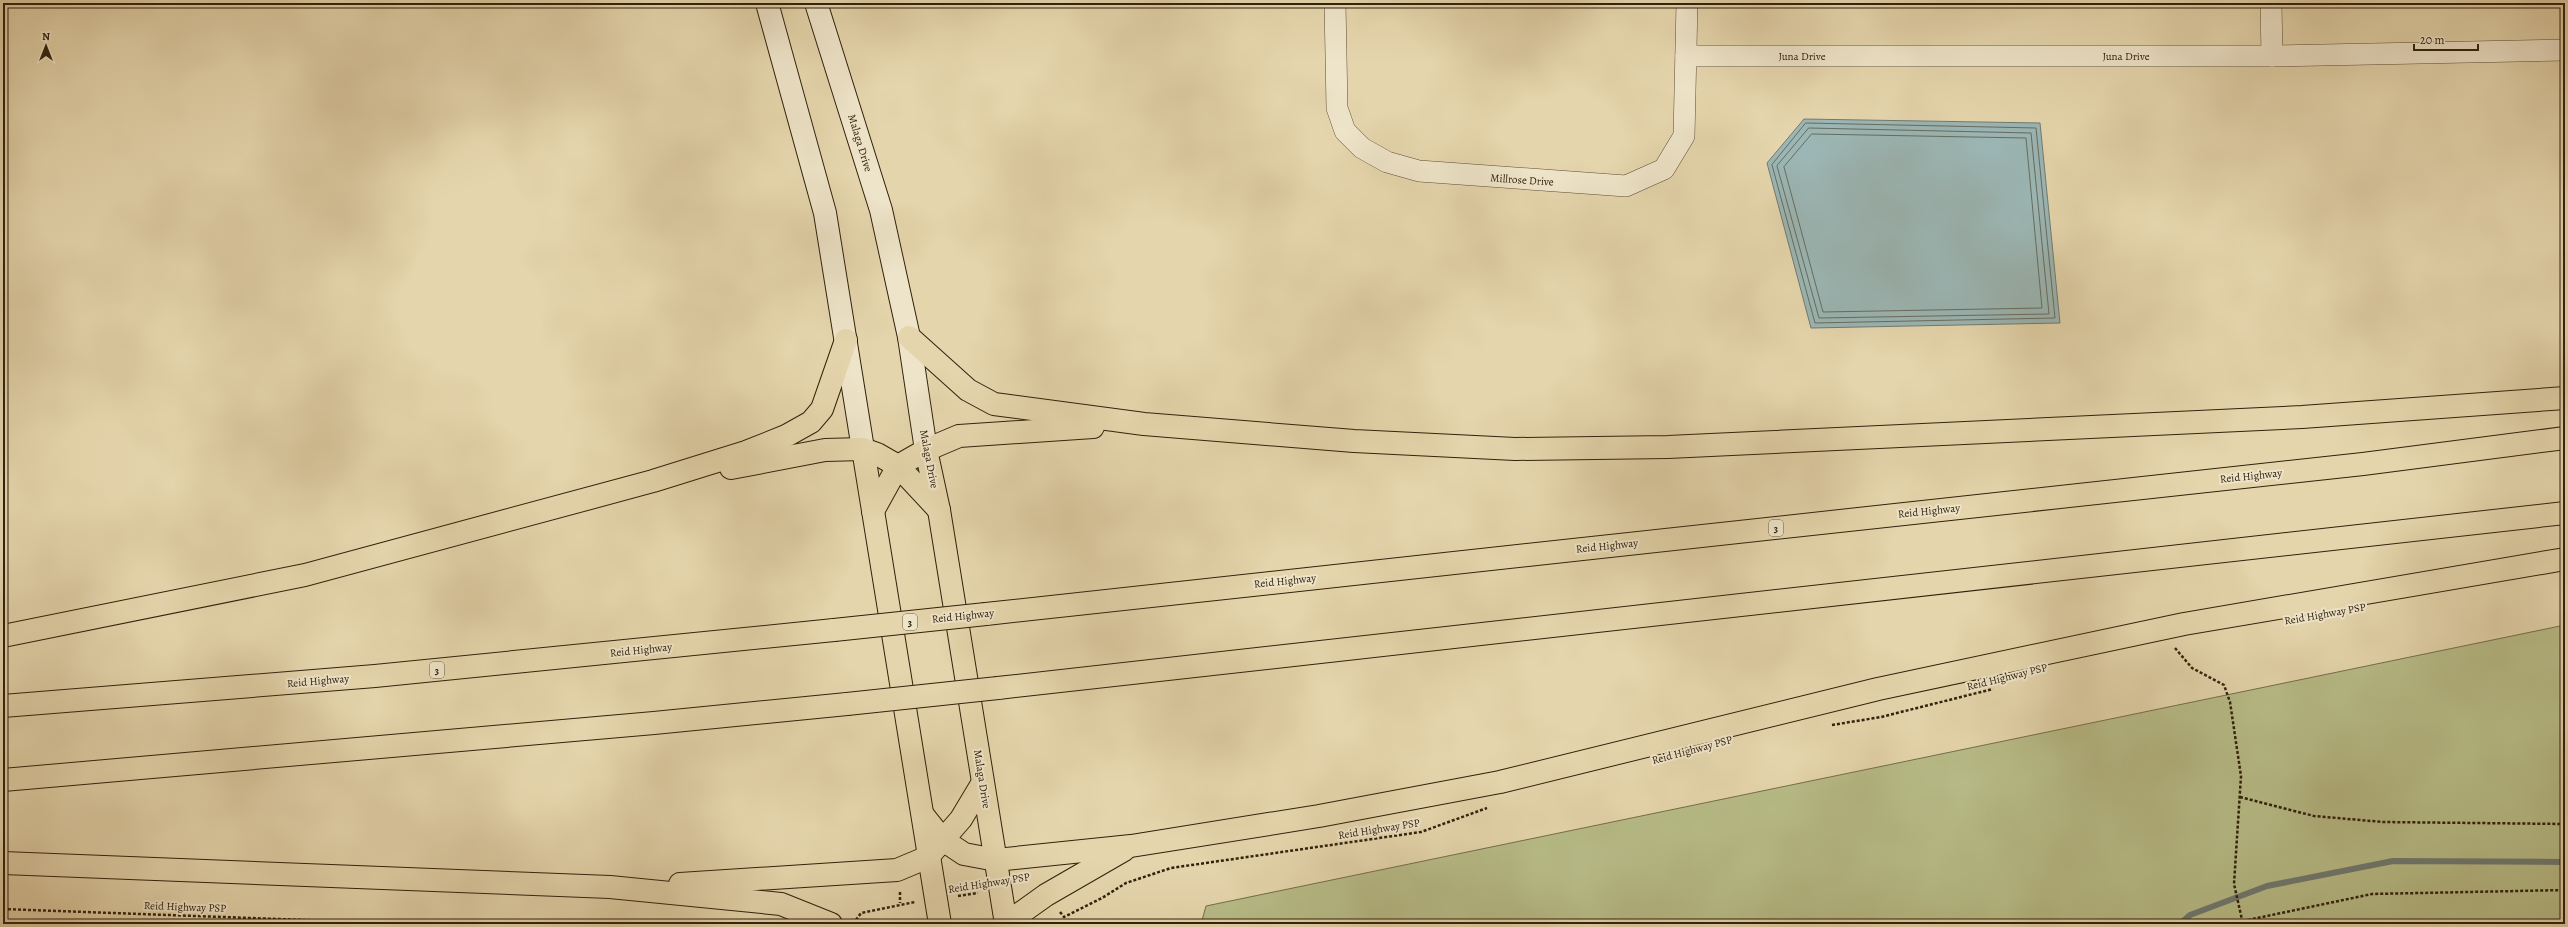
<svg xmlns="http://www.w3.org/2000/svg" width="2568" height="927" font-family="Alegreya,serif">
<rect width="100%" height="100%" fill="#e5d5ac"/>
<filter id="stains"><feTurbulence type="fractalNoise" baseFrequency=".005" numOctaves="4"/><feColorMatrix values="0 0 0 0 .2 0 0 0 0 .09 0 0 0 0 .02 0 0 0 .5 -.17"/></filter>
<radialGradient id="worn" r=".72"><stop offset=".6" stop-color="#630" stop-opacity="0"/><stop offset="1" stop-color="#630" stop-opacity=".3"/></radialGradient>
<!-- green -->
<g fill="#b7bc87" stroke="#746e4a">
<path d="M2565,625v299h-1364l5,-18z"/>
<path d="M3,921l48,3h-48z"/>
</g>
<!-- water -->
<path fill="#9bb6b4" stroke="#707a71" d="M1804,119l236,4 20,200 -249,5 -44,-165z"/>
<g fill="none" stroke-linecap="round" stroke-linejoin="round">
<!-- shore -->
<g stroke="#666c60" stroke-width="1">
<path d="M1806,123l230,5 19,190 -240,5 -43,-158z"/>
<path d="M1809,128l222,5 18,181 -230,4 -42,-152z"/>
<path d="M1812,134l214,4 16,170 -219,4 -39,-145z"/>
</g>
<!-- stream -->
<path stroke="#707a71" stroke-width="6" d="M2180,924l10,-9 77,-29 126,-25 172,1"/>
<!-- street casing -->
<g stroke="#5d4e34" stroke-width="22">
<g id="street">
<path d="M1335,3l2,105 8,23 17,17 25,14 32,9 207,15 38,-17 20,-33 3,-133"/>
<path d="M2271,3l1,53"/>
<path d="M1686,56h586l293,-6"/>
</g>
</g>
<!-- secondary casing -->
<g stroke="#30210c" stroke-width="24">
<g id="secondary">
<path d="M767,3l58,210 38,236"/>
<path d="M816,3l65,207 28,127 17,113"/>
</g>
</g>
<!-- primary casing -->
<g stroke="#30210c" stroke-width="24">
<g id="primary">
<path d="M863,449l77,475"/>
<path d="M926,450l13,60 67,414"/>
</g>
</g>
<!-- highway casing -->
<g stroke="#30210c" stroke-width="24">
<g id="highway">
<path d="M909,337l59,53 26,14 150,20 210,17 161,8 153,-2 634,-30 263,-19"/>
<path d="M731,468l94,-18 38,-1 14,5 21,12 41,44"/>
<path d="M873,511l25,-45 28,-16 33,-14 134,-9"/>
<path d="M986,614l1377,-150 202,-26"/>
<path d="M3,636l302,-61 348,-94 93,-29 40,-16 25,-14 11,-13 24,-69"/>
<path d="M998,688l1567,-175"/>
<path d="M3,706l372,-30 459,-46"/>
<path d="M3,780l651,-57 193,-19"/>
<path d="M923,815l20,25 21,14 32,6 135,-14 188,-30 181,-34 378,-93 306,-65 381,-65"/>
<path d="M3,863l607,24 171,17 50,20"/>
<path d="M680,884l217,-14 31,-13 33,-38 21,-35"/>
<path d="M1014,924l4,-9 28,-20 78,-45"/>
</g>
</g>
<!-- path -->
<g stroke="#30210c" stroke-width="2.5" stroke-dasharray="3 2" stroke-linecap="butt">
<path d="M2175,648l17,20 32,17 6,17 11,74 -7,108 9,40"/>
<path d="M1832,725l49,-8 112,-28"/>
<path d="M2240,797l74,19 69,6 182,2"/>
<path d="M900,892v11"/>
<path d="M958,896l20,-3"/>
<path d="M3,909l412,15"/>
<path d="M1060,912l4,5 38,-19 24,-15 45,-15 250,-36 66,-24"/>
<path d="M2243,921l129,-27 193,-4"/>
<path d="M853,924l8,-11 54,-11"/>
</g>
<!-- street -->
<use href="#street" stroke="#eee4c9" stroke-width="21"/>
<!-- secondary -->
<use href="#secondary" stroke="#eee4c9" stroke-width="22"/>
<!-- primary -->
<use href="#primary" stroke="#e5d5ac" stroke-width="22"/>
<!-- highway -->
<use href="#highway" stroke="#e5d5ac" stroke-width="22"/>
<!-- highway-bridge casing -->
<g stroke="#30210c" stroke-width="24" stroke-linecap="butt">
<g id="highway-bridge">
<path d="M834,630l152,-16"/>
<path d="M847,704l151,-16"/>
</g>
</g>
<!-- highway-bridge -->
<use href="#highway-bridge" stroke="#e5d5ac" stroke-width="22"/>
</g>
<g text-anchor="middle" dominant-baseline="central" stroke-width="4" stroke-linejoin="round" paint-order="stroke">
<!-- shield labels -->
<g fill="#eee4c9" stroke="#695c45" stroke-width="1">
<rect x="1769" y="520" width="14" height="16" rx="3"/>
<rect x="903" y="614" width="14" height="16" rx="3"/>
<rect x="430" y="662" width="14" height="16" rx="3"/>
</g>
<g font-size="10" font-weight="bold" fill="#30210c">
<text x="1776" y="528">3</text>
<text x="910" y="622">3</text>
<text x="437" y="670">3</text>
</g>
<!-- street labels -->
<g font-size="11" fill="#30210c" stroke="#eee4c9">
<text x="1802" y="56">Juna Drive</text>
<text x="2126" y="56">Juna Drive</text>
<text transform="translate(860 143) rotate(73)">Malaga Drive</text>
<text transform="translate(1522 180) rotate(4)">Millrose Drive</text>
<text transform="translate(929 459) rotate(79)">Malaga Drive</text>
<text transform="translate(2251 476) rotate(-6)">Reid Highway</text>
<text transform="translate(1929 511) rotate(-6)">Reid Highway</text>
<text transform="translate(1607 546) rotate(-6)">Reid Highway</text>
<text transform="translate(1285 581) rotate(-6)">Reid Highway</text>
<text transform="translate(2325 614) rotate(-10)">Reid Highway PSP</text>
<text transform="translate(963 616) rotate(-6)">Reid Highway</text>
<text transform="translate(641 650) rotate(-6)">Reid Highway</text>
<text transform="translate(2007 677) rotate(-14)">Reid Highway PSP</text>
<text transform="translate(318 681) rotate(-5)">Reid Highway</text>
<text transform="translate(1692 750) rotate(-15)">Reid Highway PSP</text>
<text transform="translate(982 779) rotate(81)">Malaga Drive</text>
<text transform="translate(1379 829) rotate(-9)">Reid Highway PSP</text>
<text transform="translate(989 883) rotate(-9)">Reid Highway PSP</text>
<text transform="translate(185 907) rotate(2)">Reid Highway PSP</text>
</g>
</g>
<!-- margin -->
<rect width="2568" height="927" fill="none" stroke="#e5d5ac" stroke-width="16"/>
<rect x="4" y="4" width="2560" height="919" fill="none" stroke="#30210c" stroke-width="2"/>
<rect x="8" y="8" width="2552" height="911" fill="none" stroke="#30210c"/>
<!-- north arrow -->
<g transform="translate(46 46)" stroke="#eee4c9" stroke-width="3" paint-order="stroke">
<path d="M0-3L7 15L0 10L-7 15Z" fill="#30210c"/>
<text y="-6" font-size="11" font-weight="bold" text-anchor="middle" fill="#30210c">N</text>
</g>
<!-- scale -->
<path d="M2414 44v6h64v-6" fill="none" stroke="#30210c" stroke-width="2"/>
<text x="2420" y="44" font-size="12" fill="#30210c" stroke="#eee4c9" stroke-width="3" paint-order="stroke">20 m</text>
<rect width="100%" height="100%" filter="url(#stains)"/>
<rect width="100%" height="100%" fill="url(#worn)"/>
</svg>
